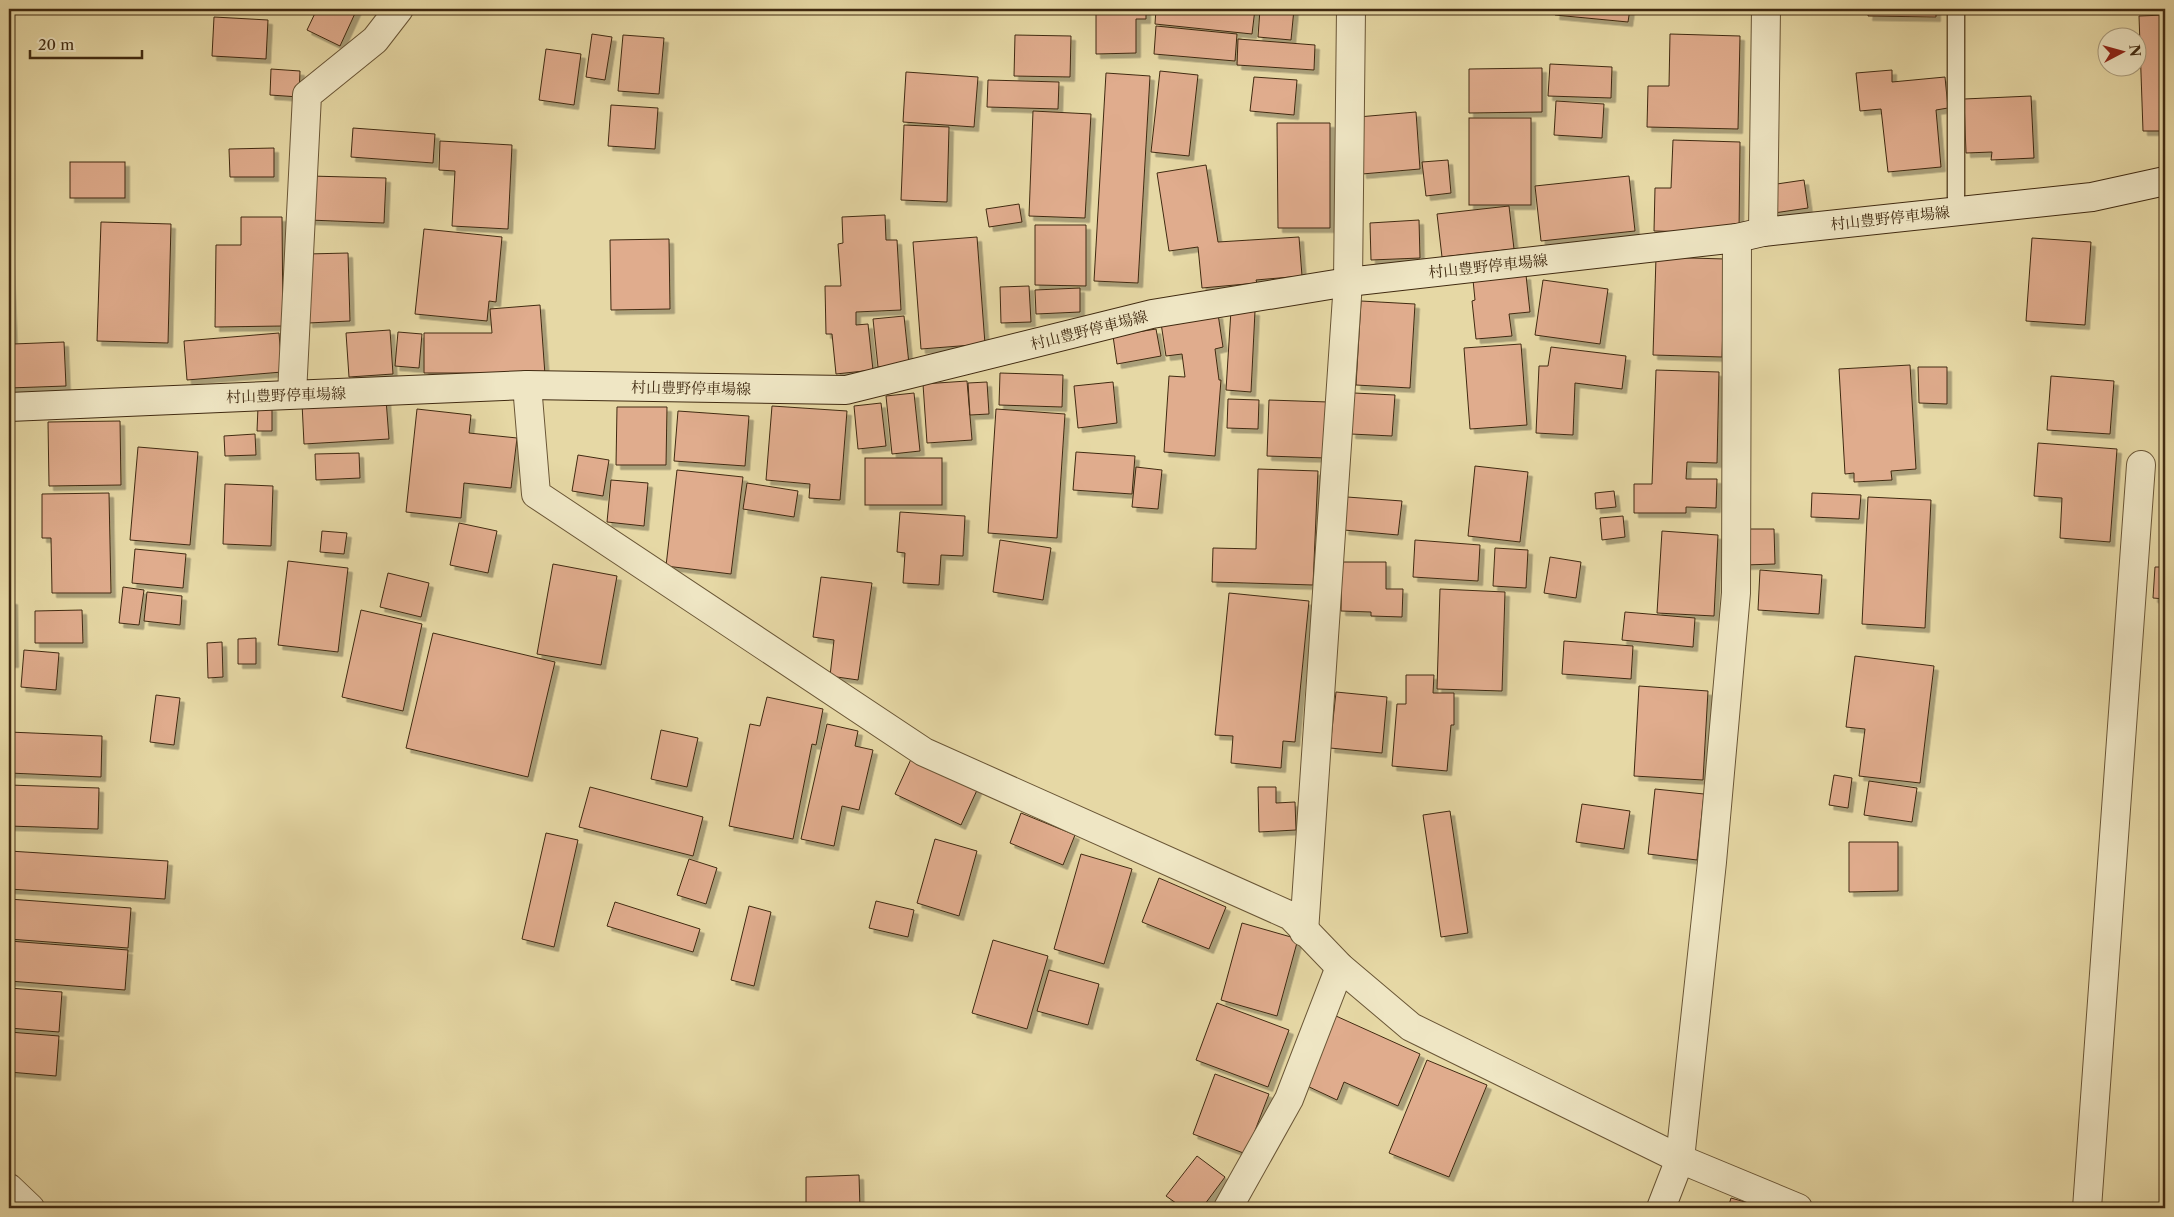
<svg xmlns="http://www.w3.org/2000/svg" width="2174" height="1217" font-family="'Libre Caslon Text','Noto Serif JP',serif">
<defs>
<filter id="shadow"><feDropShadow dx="4.5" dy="4.5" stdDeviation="0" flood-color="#0004"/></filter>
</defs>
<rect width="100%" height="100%" fill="#e6d8a5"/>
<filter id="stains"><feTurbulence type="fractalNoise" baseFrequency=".004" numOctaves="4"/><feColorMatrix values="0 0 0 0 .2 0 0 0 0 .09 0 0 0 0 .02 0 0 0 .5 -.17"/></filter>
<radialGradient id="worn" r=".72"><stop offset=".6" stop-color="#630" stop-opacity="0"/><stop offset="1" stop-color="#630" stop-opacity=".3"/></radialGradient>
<!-- building -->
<g fill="#e0ac8d" stroke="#402a11" filter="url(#shadow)">
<path d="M317,9h40l-17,37 -33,-16z"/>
<path d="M1096,9h50v10h-10v34l-40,1z"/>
<path d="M1156,9h99l-3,25 -97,-10z"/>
<path d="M1260,9h34l-3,31 -33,-3z"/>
<path d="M1556,9h74l-2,13 -73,-7z"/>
<path d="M1869,9h67v8l-68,-1z"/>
<path d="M2165,15v116h-22l-4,-115z"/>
<path d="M214,17l54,3 -2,39 -54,-3z"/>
<path d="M1156,26l81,8 -2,27 -81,-7z"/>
<path d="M592,34l20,3 -7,43 -19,-3z"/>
<path d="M1670,34l70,2 -2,93 -91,-2 1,-41h21z"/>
<path d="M623,35l41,3 -5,56 -41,-3z"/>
<path d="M1015,35l56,1 -1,41 -56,-1z"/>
<path d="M1238,39l77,6 -1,25 -77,-5z"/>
<path d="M546,49l35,5 -7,51 -35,-5z"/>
<path d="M1550,64l62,3 -1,31 -63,-2z"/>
<path d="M1542,68v44l-73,1v-44z"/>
<path d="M271,69l29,2 -1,26 -29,-2z"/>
<path d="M1892,70v12l53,-5 3,31 -12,2 5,57 -53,5 -7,-63 -21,2 -4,-38z"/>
<path d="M1160,71l38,4 -9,81 -38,-4z"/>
<path d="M906,72l72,5 -4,50 -71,-5z"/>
<path d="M1106,73l44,3 -12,207 -44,-2z"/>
<path d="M1254,77l43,3 -3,35 -44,-4z"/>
<path d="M988,80l71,2 -1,27 -71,-2z"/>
<path d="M2031,96l3,62 -43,2 1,-8 -26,1 -2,-54z"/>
<path d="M1556,101l48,3 -2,34 -48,-3z"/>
<path d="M611,105l47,3 -3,41 -47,-3z"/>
<path d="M1033,111l58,3 -6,104 -56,-2z"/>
<path d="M1416,112l4,57 -58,5 -4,-57z"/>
<rect x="1469" y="118" width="62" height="87"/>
<path d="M1277,123h53v105h-52z"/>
<path d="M904,125l45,2 -2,75 -46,-2z"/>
<path d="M353,128l82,6 -2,29 -82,-6z"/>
<path d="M1673,140l67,2 -1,91 -85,-2 1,-43h16z"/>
<path d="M440,141l72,4 -4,84 -56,-3 3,-55 -16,-1z"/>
<path d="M274,148v29h-44l-1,-28z"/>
<path d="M1448,160l3,33 -25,3 -4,-34z"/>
<rect x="70" y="162" width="55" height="36"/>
<path d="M1206,165l12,77 81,-5 3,39 -46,4 1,3 -55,5 -4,-41 -29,4 -12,-78z"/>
<path d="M310,176l76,2 -2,45 -75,-3z"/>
<path d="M1629,176l6,55 -94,10 -6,-55z"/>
<path d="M1804,180l4,28 -34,5 -4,-28z"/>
<path d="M1019,204l3,18 -33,5 -3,-18z"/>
<path d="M1509,206l5,43 -72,8 -5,-43z"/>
<path d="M885,215l1,25h11l4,70 -45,2v13l12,-1 5,46 -37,4 -4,-40h-6l-1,-48h16l-3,-42 5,-1 -1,-26z"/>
<path d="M241,217h41l1,109 -68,1 1,-82h25z"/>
<path d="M1419,220l1,38 -49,2 -1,-37z"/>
<path d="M101,222l70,2 -3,119 -71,-2z"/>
<path d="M1035,225h51v61l-51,-1z"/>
<path d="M424,229l78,8 -6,65 -7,-1 -2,20 -72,-7z"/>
<path d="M977,237l8,107 -64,5 -8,-107z"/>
<path d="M2032,238l59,4 -6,83 -59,-4z"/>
<path d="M669,239l1,70 -59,1 -1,-70z"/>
<path d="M9,244l4,100 51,-2 2,44 -57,2z"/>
<path d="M348,253l2,68 -42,2 -1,-69z"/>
<path d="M1656,257l69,2 -3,98 -69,-2z"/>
<path d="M1526,275l4,37 -21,2 3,22 -36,3 -4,-38 3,-1 -2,-20z"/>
<path d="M1543,280l65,9 -8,55 -65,-9z"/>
<path d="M1029,286l2,36 -30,1 -1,-36z"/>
<path d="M1080,288v24l-44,2 -1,-24z"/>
<path d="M1361,301l54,3 -5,84 -54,-3z"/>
<path d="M540,305l5,70 -50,4v-6h-71v-40h68l-2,-24z"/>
<path d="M1231,310l24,1 -4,81 -25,-2z"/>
<path d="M1218,314l5,33 -8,2 4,31h2l-6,76 -51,-4 5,-76 16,1 -3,-23 -16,2 -5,-33z"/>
<path d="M904,316l5,48 -31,3 -5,-48z"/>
<path d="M1156,329l5,27 -44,8 -4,-28z"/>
<path d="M390,330l3,44 -44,3 -3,-44z"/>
<path d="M398,332l24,2 -3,34 -24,-2z"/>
<path d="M279,333l3,39 -95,8 -3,-39z"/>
<path d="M1521,344l6,81 -57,4 -6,-81z"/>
<path d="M1551,347l75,9 -4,33 -47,-6 -2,52 -37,-2 3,-67h9z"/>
<path d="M1910,365l6,104 -25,2 1,9 -38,2v-9l-9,1 -6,-105z"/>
<path d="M1918,367h29v37l-28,-1z"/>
<path d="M1656,370l63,2 -2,91 -30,-1 -1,17h31l-1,29 -30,-1v6h-52v-29h18z"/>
<path d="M1000,373l63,2 -1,32 -63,-2z"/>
<path d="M2051,376l63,5 -4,53 -63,-4z"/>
<path d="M967,381l5,59 -45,3 -4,-59z"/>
<path d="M987,382l2,32 -19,1 -2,-32z"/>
<path d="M1113,382l4,41 -39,5 -4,-42z"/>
<path d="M914,393l6,58 -28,3 -6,-58z"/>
<path d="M1354,393l41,2 -3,41 -41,-2z"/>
<path d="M386,399l3,40 -85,5 -2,-41z"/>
<path d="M1228,399l31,1 -1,29 -31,-1z"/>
<path d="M1269,400l59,2 -2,56 -59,-2z"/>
<path d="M881,403l5,43 -28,3 -4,-43z"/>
<path d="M772,406l75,5 -7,89 -31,-2 1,-14 -44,-4z"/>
<path d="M258,407h14v24h-15z"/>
<path d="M617,407h50l-1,58h-50z"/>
<path d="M417,409l54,6 -2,18 48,5 -6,50 -47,-5 -3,35 -55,-6z"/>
<path d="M996,409l69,5 -8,124 -69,-5z"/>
<path d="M678,411l71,5 -4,50 -71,-5z"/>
<path d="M120,421l1,64 -72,1 -1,-64z"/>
<path d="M255,434l1,21 -31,1 -1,-20z"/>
<path d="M2038,443l79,6 -7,93 -50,-4 2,-40 -28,-2z"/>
<path d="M138,447l60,5 -8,93 -60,-5z"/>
<path d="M1076,452l59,4 -3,38 -59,-4z"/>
<path d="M359,453l1,25 -44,2 -1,-26z"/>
<path d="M578,455l31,5 -6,36 -31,-5z"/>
<rect x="865" y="458" width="77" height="47"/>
<path d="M1475,466l53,6 -8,70 -52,-6z"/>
<path d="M1136,467l26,3 -4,39 -26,-2z"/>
<path d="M1258,469l60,2 -5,114 -101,-3 1,-34 43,1z"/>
<path d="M677,470l66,7 -12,97 -65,-8z"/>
<path d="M611,480l37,3 -4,43 -37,-4z"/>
<path d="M747,483l51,8 -4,26 -51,-8z"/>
<path d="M225,484l48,2 -2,60 -48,-2z"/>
<path d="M1614,491l2,16 -20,2 -1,-16z"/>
<path d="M109,493l2,100h-59l-1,-55h-9v-44z"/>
<path d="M1812,493l49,2 -2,24 -48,-2z"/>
<path d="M1347,497l55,4 -4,34 -54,-5z"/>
<path d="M1868,497l63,3 -6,128 -63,-4z"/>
<path d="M900,512l65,4 -2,40 -22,-1 -2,30 -36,-2 2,-30 -8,-1z"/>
<path d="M1623,516l2,21 -23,3 -2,-22z"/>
<path d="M459,523l38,8 -9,42 -38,-8z"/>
<path d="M1744,529h30l1,35 -30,1z"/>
<path d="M322,531l25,2 -3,21 -24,-2z"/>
<path d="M1662,531l56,4 -4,81 -57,-3z"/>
<path d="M1000,540l51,8 -8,52 -50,-8z"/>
<path d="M1415,540l65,5 -2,36 -65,-4z"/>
<path d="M1495,548l33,2 -2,38 -33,-2z"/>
<path d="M135,549l51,5 -3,34 -51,-5z"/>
<path d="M1550,557l31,5 -5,36 -32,-5z"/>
<path d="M288,561l60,7 -10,84 -60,-7z"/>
<path d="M1342,562h44v27h17l-1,28 -31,-1v-4l-30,-1z"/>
<path d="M553,564l64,12 -16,89 -64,-11z"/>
<path d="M2155,567h10v32l-12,-1z"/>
<path d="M1760,570l62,5 -3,39 -61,-4z"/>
<path d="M388,573l41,10 -8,34 -41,-10z"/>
<path d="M821,577l51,6 -14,97 -28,-4 4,-36 -21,-3z"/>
<path d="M123,587l21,3 -5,35 -20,-2z"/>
<path d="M1440,589l65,3 -3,99 -65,-2z"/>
<path d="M147,592l35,4 -2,29 -36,-4z"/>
<path d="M1229,593l80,8 -14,141 -12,-1 -2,27 -50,-5 2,-27 -18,-1z"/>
<path d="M9,600h4l1,63h-5z"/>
<path d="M82,610l1,33h-48v-32z"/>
<path d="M361,610l61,14 -19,87 -61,-14z"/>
<path d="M1625,612l70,6 -2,29 -71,-7z"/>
<path d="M433,633l122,29 -27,115 -122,-29z"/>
<path d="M256,638v26h-18v-25z"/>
<path d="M1564,641l69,5 -2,33 -69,-5z"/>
<path d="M222,642l1,35 -15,1 -1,-35z"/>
<path d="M24,650l35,3 -3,37 -35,-3z"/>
<path d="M1855,656l79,10 -14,117 -61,-7 6,-47 -19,-2z"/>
<path d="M1406,675h28l-1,18h21v32h-3l-4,46 -55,-5 5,-62h9z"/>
<path d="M1639,686l69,5 -5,89 -69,-4z"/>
<path d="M1336,692l51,5 -5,56 -52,-5z"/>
<path d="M156,695l24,3 -6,47 -24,-3z"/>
<path d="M767,697l56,12 -7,36 -4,-1 -19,95 -64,-13 21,-102 10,2z"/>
<path d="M827,724l31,7 -3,15 18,4 -14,60 -17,-4 -8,40 -33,-7z"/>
<path d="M661,730l37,8 -11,49 -36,-8z"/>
<path d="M9,732l93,4 -1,41 -92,-4z"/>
<path d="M912,757l66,31 -17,37 -66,-31z"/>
<path d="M1834,775l18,3 -4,30 -19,-3z"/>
<path d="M1869,781l48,7 -5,34 -48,-7z"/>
<path d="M9,785l90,3 -1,41 -89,-3z"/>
<path d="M590,787l113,30 -10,39 -114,-29z"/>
<path d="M1258,787h18v16l19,-1 1,28 -37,2z"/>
<path d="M1655,789l49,5 -7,66 -49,-6z"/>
<path d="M1582,804l48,7 -6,38 -48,-7z"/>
<path d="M1450,811l18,122 -27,4 -18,-122z"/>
<path d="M1021,813l54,22 -12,30 -53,-22z"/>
<path d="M546,833l32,7 -24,107 -32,-8z"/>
<path d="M935,839l42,12 -18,65 -42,-13z"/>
<path d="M1849,842h49v49l-49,1z"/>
<path d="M9,851l159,10 -3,38 -156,-10z"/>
<path d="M1081,854l51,15 -28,95 -50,-15z"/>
<path d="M689,859l28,9 -11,36 -29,-9z"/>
<path d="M1159,878l67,29 -17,42 -67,-27z"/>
<path d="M9,899l122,9 -3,40 -119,-9z"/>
<path d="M876,901l38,9 -6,27 -39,-9z"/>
<path d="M615,902l85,27 -7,23 -86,-26z"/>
<path d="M749,906l22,6 -17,74 -23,-6z"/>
<path d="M1242,923l56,16 -21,77 -56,-16z"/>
<path d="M993,940l55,16 -21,73 -55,-16z"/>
<path d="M9,941l119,9 -3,40 -116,-9z"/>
<path d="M1049,970l50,14 -11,41 -51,-14z"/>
<path d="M9,988l53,4 -3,40 -50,-4z"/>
<path d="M1217,1003l72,27 -21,57 -72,-27z"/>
<path d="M1336,1016l84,38 -22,52 -54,-24 -7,18 -32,-15z"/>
<path d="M9,1032l50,4 -3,40 -47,-4z"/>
<path d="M1427,1060l60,25 -38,92 -60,-24z"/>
<path d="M1215,1074l54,20 -23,60 -53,-20z"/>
<path d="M1197,1156l28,21 -23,31h-19l-17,-12z"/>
<path d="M859,1175l1,33h-54v-31z"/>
<path d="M1731,1198l35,10h-38z"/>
</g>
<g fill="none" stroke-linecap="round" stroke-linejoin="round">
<!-- lane casing -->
<g stroke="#6a5636" stroke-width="19">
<path id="lane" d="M1956,9v202"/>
</g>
<!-- street casing -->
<g stroke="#6a5636" stroke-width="30">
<g id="street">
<path d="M1763,232l3,-223"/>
<path d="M527,385l9,109 388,258 367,164 49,51 71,60 269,132 118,49"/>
<path d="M292,394l15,-299 68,-55 24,-31"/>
<path d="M1304,932l44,-650 3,-273"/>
<path d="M9,1188l21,20"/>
<path d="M1228,1208l61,-109 51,-132"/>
<path d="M1661,1208l19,-49 32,-297 24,-269 1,-355"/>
<path d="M2087,1208l54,-743"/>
</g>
</g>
<!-- secondary casing -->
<g stroke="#402a11" stroke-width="30">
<path id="secondary" d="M9,407l518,-22 319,5 306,-76 196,-32 389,-44 26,-6 329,-35 73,-16"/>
</g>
<!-- lane -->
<use href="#lane" stroke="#efe6c4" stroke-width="16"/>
<!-- street -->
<use href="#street" stroke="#efe6c4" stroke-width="28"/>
<!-- secondary -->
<use href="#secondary" stroke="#efe6c4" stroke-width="28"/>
</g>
<g text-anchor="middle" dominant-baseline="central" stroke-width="4" stroke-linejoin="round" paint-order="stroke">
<!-- street labels -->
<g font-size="15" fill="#402a11" stroke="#efe6c4">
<text transform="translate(1890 218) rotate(-6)">村山豊野停車場線</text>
<text transform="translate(1488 266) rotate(-6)">村山豊野停車場線</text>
<text transform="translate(1089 330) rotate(-14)">村山豊野停車場線</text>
<text transform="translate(691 388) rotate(1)">村山豊野停車場線</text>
<text transform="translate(286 395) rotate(-2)">村山豊野停車場線</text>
</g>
</g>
<!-- margin -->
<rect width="2174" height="1217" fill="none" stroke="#e6d8a5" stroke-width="30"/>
<rect x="10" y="10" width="2154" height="1197" fill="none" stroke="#402a11" stroke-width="2.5"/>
<rect x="15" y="15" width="2144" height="1187" fill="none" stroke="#402a11"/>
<!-- north arrow -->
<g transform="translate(2122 52) rotate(84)"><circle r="24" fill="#efe6c4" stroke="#a99b7c"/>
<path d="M0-4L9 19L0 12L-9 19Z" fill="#8f2418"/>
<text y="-8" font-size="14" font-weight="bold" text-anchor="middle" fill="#402a11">N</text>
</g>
<!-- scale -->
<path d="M30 50v8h112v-8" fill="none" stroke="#402a11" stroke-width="2.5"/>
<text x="38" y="50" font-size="15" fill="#402a11" stroke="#efe6c4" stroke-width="4" paint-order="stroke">20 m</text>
<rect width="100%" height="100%" filter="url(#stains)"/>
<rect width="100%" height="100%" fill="url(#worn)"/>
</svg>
